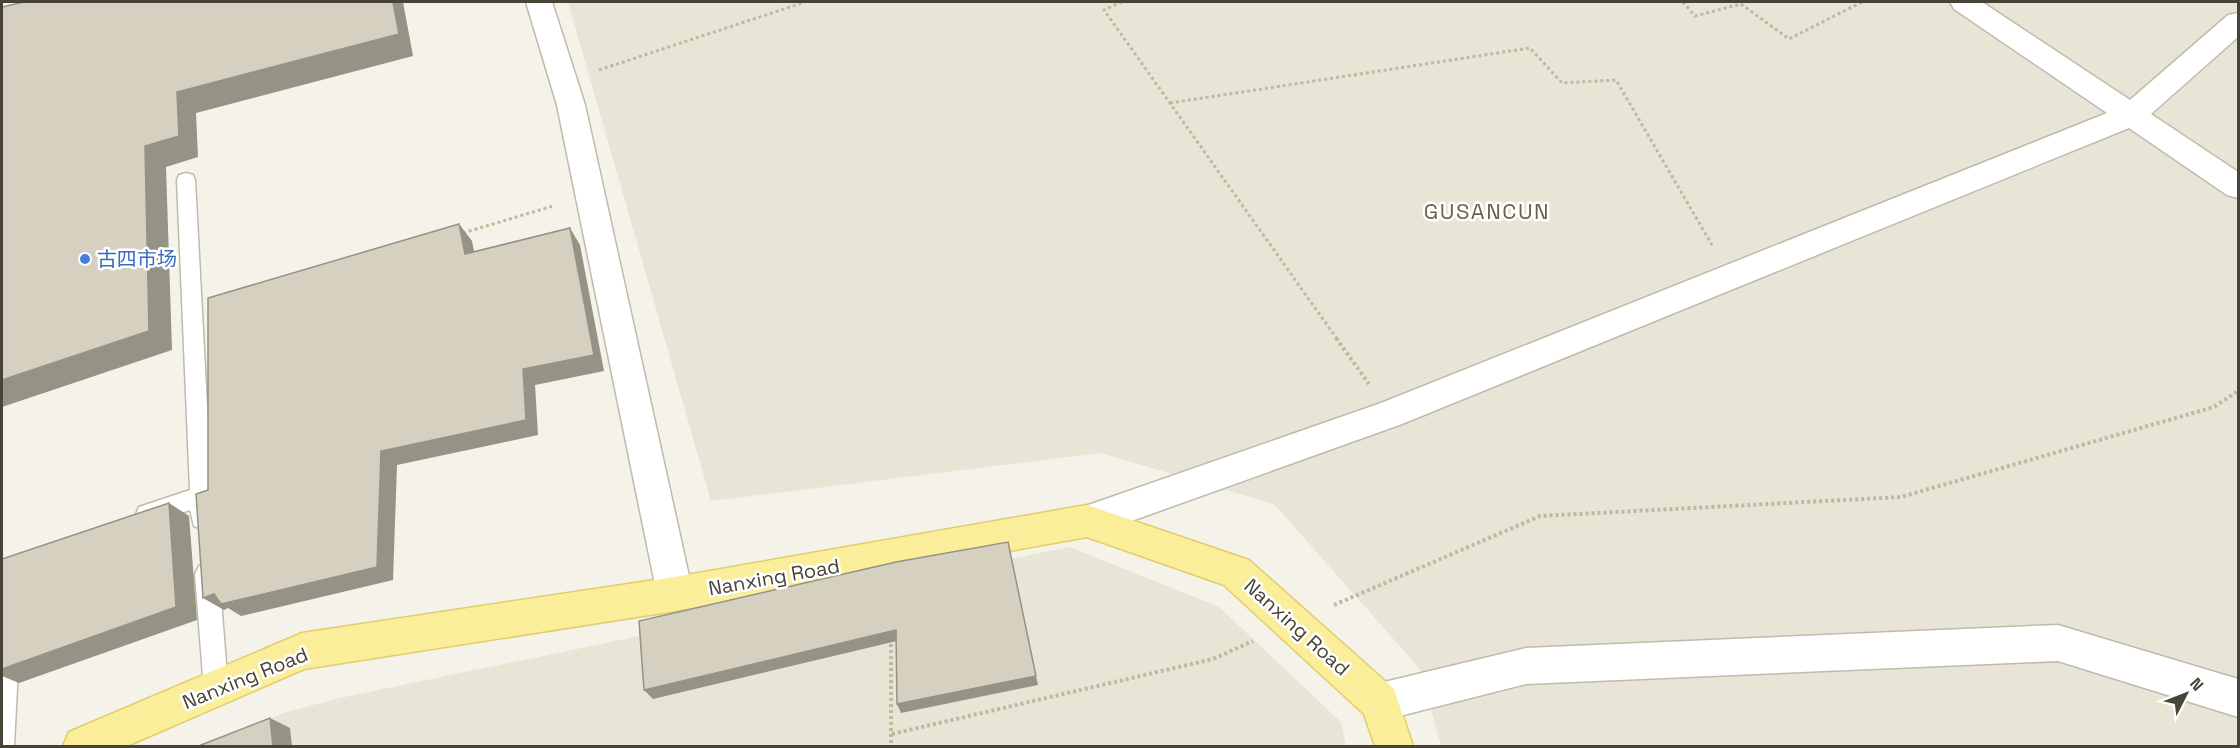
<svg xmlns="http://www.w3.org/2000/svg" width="2240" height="748" font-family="'Space Grotesk','Noto Sans SC',sans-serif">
<rect width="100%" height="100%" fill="#f4f2e9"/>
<!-- residential -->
<g fill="#e8e5d7">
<path d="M568,2h1670v744h-797l-21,-77 -146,-165 -173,-51 -390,48z"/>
<path d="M1069,547l150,60 122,115 5,24h-1150l88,-33 51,-14z"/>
</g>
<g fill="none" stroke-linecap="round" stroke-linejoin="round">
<!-- service casing -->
<g stroke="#bfbbac" stroke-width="3">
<g id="service">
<path d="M186,173l7,2 2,5 18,339 -3,7 -8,3 -8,-3 -4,-16 -43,14 -8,-3 -3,-7 3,-7 51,-17 -13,-310 2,-5z"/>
<path d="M207,563l8,3 4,8 9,115 -3,8 -9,4 -9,-4 -3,-8 -9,-115 4,-8z"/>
<path d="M7,636l8,4 4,8 -5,98h-12v-107z"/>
</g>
</g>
<!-- minor casing -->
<g stroke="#bfbbac" stroke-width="3">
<g id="minor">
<path d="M526,2h26l33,103 108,489 -5,12 -13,5 -13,-5 -5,-12 -100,-489z"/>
<path d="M1950,2h32l148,98 98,-85 10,-2v24l-87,77 87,58v26l-11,-3 -98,-67 -727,296 -315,113 -13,-5 -5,-11 5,-11 307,-107 726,-290 -153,-104z"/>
<path d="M2058,625l180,54v38l-180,-56 -532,23 -146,37 -14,-6 -5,-13 5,-13 14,-6 146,-35z"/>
</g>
</g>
<!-- primary casing -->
<g stroke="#e0ce6b" stroke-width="3">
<path id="primary" d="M1087,505l162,55 145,129 19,57h-38l-11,-32 -140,-129 -137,-48 -412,74 -371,58 -177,77h-64l6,-14 233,-99 373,-56z"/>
</g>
<!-- path-far1 -->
<g stroke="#c0b99d" stroke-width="3" stroke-dasharray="3 3" stroke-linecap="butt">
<path d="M1122,2l-18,8 233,329"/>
<path d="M1683,2l12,14 46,-12 48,35 73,-37"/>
<path d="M599,70l206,-68"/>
<path d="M1170,103l360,-55 32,35 54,-3 96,165"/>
<path d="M463,233l90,-27"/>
</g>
<!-- path -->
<g stroke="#c0b99d" stroke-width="4" stroke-dasharray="3 3" stroke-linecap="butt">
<path d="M1336,338l33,46"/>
<path d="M1334,605l206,-89 361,-19 313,-90 24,-16"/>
<path d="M891,638v108"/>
<path d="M892,734l321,-75 40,-18"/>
</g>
<!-- service -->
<use href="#service" fill="#fff" fill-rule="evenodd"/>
<!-- minor -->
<use href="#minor" fill="#fff" fill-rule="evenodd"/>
<!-- primary -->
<use href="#primary" fill="#fbee9b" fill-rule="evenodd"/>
</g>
<!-- shaded-wall -->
<g fill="#959286">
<path d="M393,2h10l10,54 -217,57 2,44 -32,10 6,183 -170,57v-27l143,-234 32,-54z"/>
<path d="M459,224l13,17 6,30 -13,-17z"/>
<path d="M570,228l10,17 24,126 -69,14 3,50 -141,30 -4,115 -152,36 -13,-8 -4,2 -21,-12 178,-147 142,-82z"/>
<path d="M169,503l20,13 8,104 -178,63 -17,-7v-7z"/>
<path d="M896,630l5,10 -248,59 -9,-9z"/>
<path d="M1036,676l2,9 -137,28 -4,-9z"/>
<path d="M270,718l20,10 2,19h-19z"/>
</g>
<!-- building -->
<g fill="#d5d0bf" stroke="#959286" stroke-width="1.5">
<path d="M24,2h369l6,32 -222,58 2,44 -34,10 4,185 -147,49v-373z"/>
<path d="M459,224l6,30 105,-26 24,127 -71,14 3,51 -145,31 -4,116 -156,37 -7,-10 -11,4 -7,-104 12,-4v-192z"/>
<path d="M169,503l7,104 -174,62v-110z"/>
<path d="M1008,542l28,134 -139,28 -1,-74 -252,60 -5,-69 257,-59z"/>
<path d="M270,718l3,29h-77z"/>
</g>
<!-- markers -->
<circle fill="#3f7fe0" stroke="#fff" stroke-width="2" cx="85" cy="259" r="6"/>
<g text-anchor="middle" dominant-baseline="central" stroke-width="5" stroke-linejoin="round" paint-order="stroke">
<!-- shop labels -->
<g font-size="20" fill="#366cbe" stroke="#fff" text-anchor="start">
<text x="97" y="259">古四市场</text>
</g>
<!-- street labels -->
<g font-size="20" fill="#474337" stroke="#fff">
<text transform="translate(774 577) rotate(-10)">Nanxing Road</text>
<text transform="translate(1297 627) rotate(42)">Nanxing Road</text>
<text transform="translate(245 678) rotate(-22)">Nanxing Road</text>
</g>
<!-- quarter labels -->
<g font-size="22" letter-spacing="1.5" fill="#6a634f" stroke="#fff">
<text x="1487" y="211">GUSANCUN</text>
</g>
</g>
<!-- border -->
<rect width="2240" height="748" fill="none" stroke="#474337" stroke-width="6"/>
<!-- north arrow -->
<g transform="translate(2186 694) rotate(48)" stroke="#ffffff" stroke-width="4.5" paint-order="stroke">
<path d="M0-4.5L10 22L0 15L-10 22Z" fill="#474337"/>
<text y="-9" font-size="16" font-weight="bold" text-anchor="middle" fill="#474337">N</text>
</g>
</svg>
